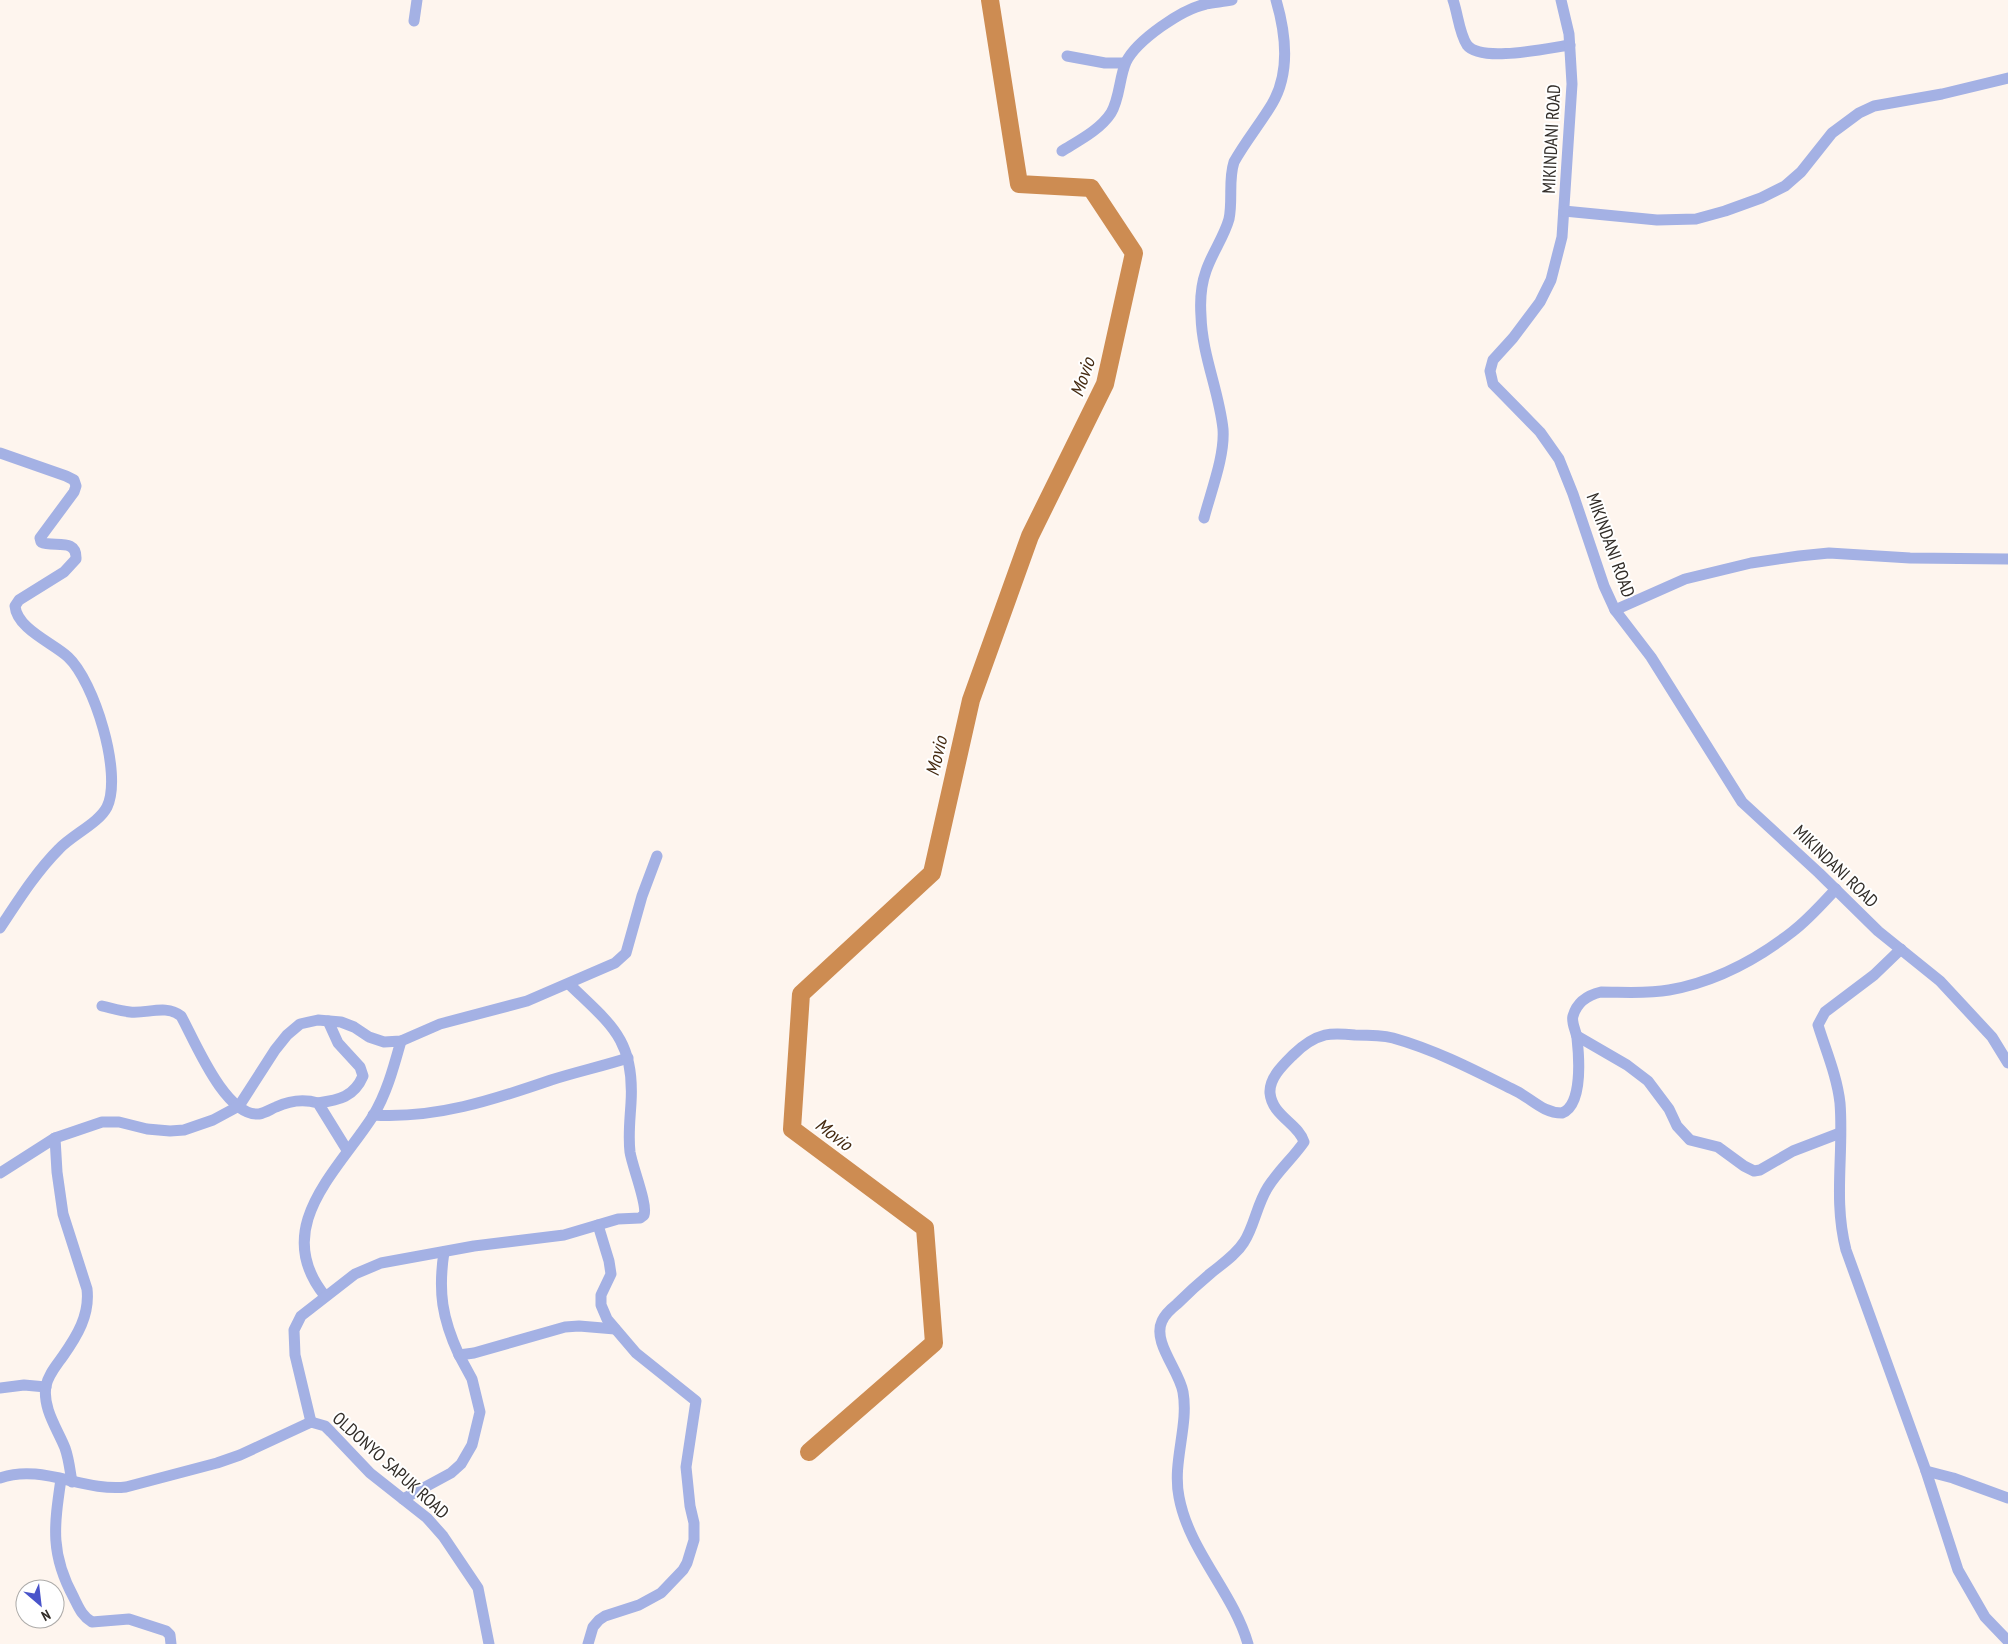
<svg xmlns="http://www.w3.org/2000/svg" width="2008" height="1644" font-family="'PT Sans Narrow',sans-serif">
<rect width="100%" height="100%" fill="#fef5ee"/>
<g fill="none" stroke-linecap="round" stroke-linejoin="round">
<!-- river -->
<path stroke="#cd8c52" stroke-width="18" d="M809,1452l125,-109 -9,-115 -133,-99 9,-135 131,-121 39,-173 59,-164 75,-152 29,-131 -43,-65 -72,-4 -29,-184"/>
<!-- minor -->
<g stroke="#a4b1e4" stroke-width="11">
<path d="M1453,0c5,14 6,33 14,45 14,18 81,3 103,0"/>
<path d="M1561,0l8,34 3,50 -10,153 -11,43 -11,22 -27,36 -20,22 -3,11 3,13 47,48 19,27 14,35 31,92 11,24 36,47 91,145 77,71 59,58 62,50 52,56 16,26"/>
<path d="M414,21l3,-21"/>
<path d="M1067,56l38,7h20"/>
<path d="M1062,151c16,-10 38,-21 49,-38 9,-15 8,-35 15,-51 11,-22 56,-53 80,-58 8,-2 18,-2 26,-4"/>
<path d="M1564,211l93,9 39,-1 29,-8 36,-13 24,-12 16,-14 31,-39 27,-20 15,-7 68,-12 66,-16"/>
<path d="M0,453l66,23 8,4 2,6 -2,6 -34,46 1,4c12,6 36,-5 35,17l-12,13 -45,28 -4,6c2,23 38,37 53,51 26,24 55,117 39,150 -8,16 -35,28 -48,42 -23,23 -41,52 -59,79"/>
<path d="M1204,518c7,-27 21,-62 19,-89 -4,-38 -21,-74 -22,-113 -1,-14 0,-31 5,-45 6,-18 18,-34 23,-52 4,-19 -1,-39 5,-57 11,-20 26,-38 38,-58 19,-32 14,-70 4,-104"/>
<path d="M1615,610l70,-31 66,-16 48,-7 30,-3 81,5 98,1"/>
<path d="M1901,949l-27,26 -49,37 -7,13c8,26 19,51 22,78 4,50 -7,97 6,147l80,221 32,99 27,47 23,24"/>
<path d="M102,1006c9,2 18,5 28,6 17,2 36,-8 51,4 13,23 44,101 78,98 6,-1 12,-5 17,-7 13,-6 28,-8 42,-4l29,47"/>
<path d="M1577,1036l50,29 21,16 21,28 8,17 13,14 28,7 26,19 10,5 6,-1 33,-19 47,-18"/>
<path d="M318,1103c21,-3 36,-6 45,-27l-3,-9 -22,-24 -10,-22"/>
<path d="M373,1115c62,4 120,-15 178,-35 25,-8 52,-14 77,-22"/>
<path d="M0,1173l55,-35"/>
<path d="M444,1252c-6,40 -2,66 15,103l15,-2 91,-26 14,-1 36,3"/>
<path d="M325,1296c-55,-68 12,-124 48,-180 14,-23 21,-50 28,-75"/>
<path d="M0,1388l24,-3 22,2"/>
<path d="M311,1422l-16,-67 -1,-25 7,-14 54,-42 26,-11 93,-17 90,-11 54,-16 22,-1 4,-3c4,-10 -12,-49 -14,-63 -2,-17 0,-32 1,-49 4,-64 -21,-79 -62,-119"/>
<path d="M1926,1471l27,7 55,20"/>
<path d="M0,1478c42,-15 83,14 126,9l91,-24 23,-8 71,-33 14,4 6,6 39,41 57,45 16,18 35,52 11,56"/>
<path d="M61,1479c-7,48 -11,75 13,119 5,10 8,18 18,24l37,-3 37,12 4,4 1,9"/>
<path d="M72,1482c-2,-11 -3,-23 -7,-34 -7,-18 -23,-40 -19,-62 2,-11 10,-20 17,-30 14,-20 27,-41 24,-67l-24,-75 -6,-42 -2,-34 47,-16h17l28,7 23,2 14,-1 29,-10 26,-14 36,-56 12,-15 13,-11 18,-4 23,2 13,5 15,10 15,5 17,-1 39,-17 87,-23 88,-38 11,-10 16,-57 15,-40"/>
<path d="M403,1499l48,-26 10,-9 11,-19 8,-33 -8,-33 -13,-24"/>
<path d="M588,1644l5,-17 6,-7 6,-4 34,-11 22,-12 22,-23 4,-7 7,-23v-17l-4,-17 -4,-39 10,-66 -60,-48 -29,-34 -6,-14v-10l10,-21 -2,-13 -11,-36"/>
<path d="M1248,1644c-15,-52 -59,-93 -69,-147 -7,-35 10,-71 4,-105 -4,-22 -31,-50 -21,-71 3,-7 10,-13 15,-17 11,-11 22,-21 34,-31 11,-9 25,-18 33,-31 10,-15 13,-38 24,-55 10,-16 25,-29 36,-45 -5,-18 -32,-26 -34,-49 -1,-15 13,-28 23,-38 8,-8 20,-17 32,-20 9,-2 20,-1 30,0 13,0 26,0 38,3 43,12 83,33 123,53 16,8 27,22 46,22 21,-8 17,-57 15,-75 -1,-7 -6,-16 -4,-22 4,-14 15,-21 28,-24 22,0 46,2 68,-2 45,-8 87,-30 123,-58 16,-12 30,-28 44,-43"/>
</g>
</g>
<g text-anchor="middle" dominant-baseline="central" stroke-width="4" stroke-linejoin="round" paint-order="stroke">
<!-- street labels -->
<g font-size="18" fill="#322d28" stroke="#fff">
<text transform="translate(1551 139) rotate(-87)">MIKINDANI ROAD</text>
<text transform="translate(1611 545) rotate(70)">MIKINDANI ROAD</text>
<text transform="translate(1836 866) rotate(44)">MIKINDANI ROAD</text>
<text transform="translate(391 1465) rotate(42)">OLDONYO SAPUK ROAD</text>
</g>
<!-- water labels -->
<g font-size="19" font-style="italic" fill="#452a11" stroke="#fff">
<text transform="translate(1082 377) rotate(-71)">Movio</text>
<text transform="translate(936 756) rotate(-77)">Movio</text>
<text transform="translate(834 1134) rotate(37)">Movio</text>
</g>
</g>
<!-- north arrow -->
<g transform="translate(40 1604) rotate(152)"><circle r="24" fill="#ffffff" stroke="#adaba9"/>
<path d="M0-4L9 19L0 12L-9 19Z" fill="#4954ca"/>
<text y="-8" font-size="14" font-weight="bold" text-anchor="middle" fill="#322d28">N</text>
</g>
</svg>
